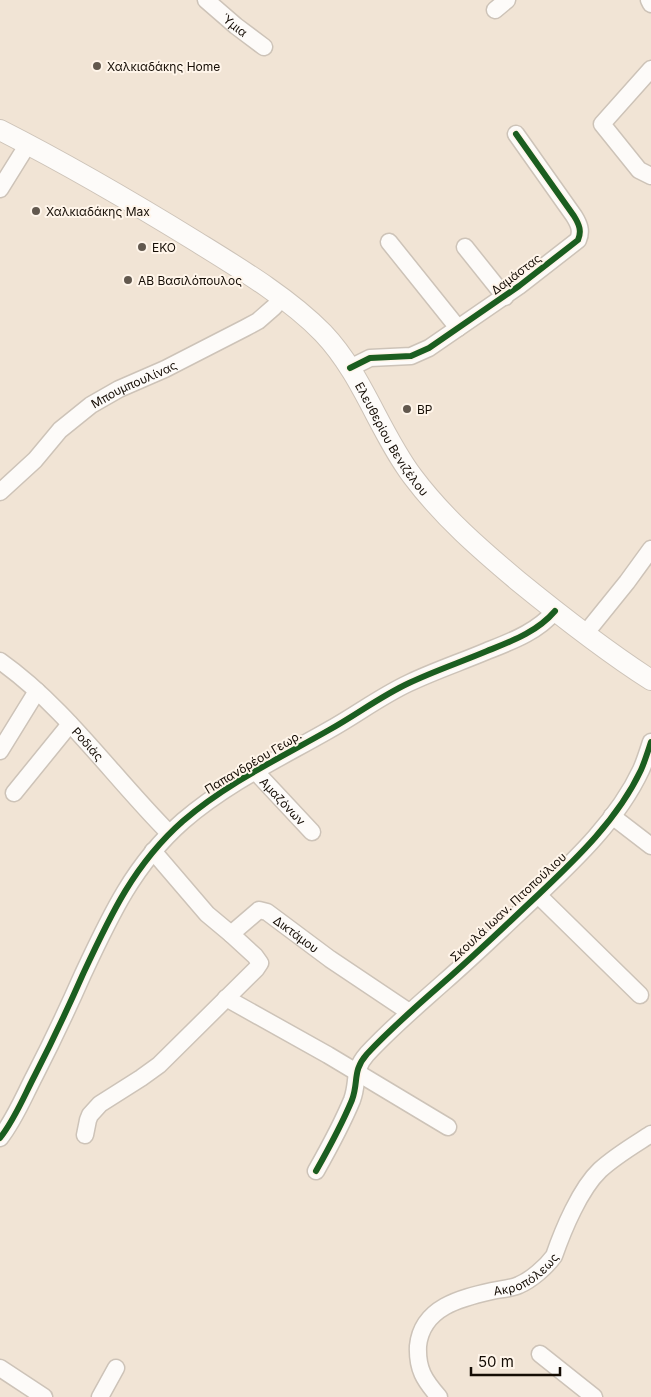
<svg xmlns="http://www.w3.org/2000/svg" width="651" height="1397" font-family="Inter,sans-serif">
<rect width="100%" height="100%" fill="#f1e4d5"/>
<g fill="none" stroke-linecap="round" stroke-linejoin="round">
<!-- minor casing -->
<g stroke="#cdc3b8" stroke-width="19">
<g id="minor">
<path id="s1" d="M206,0l30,26 28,21"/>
<path d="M649,0l2,4"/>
<path d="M495,10l12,-10"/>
<path d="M651,69l-49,55 37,46 12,6"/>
<path d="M0,189l28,-45"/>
<path d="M389,242l69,86"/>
<path d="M465,247l40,50"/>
<path d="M350,368l20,-10 41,-2 18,-8 90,-62 59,-46c4,-9 1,-16 -4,-24l-58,-82"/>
<path id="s2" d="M0,492l35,-32 25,-30 31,-25 28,-16 46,-20 80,-41 13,-7 16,-14 8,-9"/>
<path d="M585,634l42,-52 24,-33"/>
<path id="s3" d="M0,661c65,46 113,116 169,172"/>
<path d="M0,751l37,-60"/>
<path id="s4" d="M255,771l57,61"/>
<path d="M14,793l56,-69"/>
<path d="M612,816l39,30"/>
<path id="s5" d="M153,851l54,63 24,20 28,-24 8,2 63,47 79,53"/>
<path d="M538,895l102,100"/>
<path d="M226,998l102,57 120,72"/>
<path d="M85,1135l3,-15 2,-5 10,-11 41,-26 18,-13 97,-96 4,-6 -5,-7 -24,-22"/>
<path d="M0,1138c15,-19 24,-42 35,-63 17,-33 33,-67 48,-101 27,-58 51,-110 100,-153 44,-38 97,-63 146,-91 27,-15 52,-34 80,-47 25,-12 52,-21 78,-32 25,-10 50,-19 68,-40"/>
<path d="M316,1171c13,-23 26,-47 36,-71 7,-19 0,-29 15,-46 24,-26 50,-48 77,-72 32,-28 63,-58 94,-87 39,-37 80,-76 103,-125 4,-9 7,-19 10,-28"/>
<path d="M540,1354l54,43"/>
<path d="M0,1368l44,29"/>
<path d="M100,1397l16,-29"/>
<path id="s6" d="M439,1397c-15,-17 -22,-28 -21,-51 4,-39 43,-48 74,-55 9,-2 18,-2 27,-6 12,-5 27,-18 35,-29 9,-26 26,-67 46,-86 15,-14 34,-25 51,-36"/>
</g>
</g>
<!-- major casing -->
<g stroke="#cdc3b8" stroke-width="22">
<g id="major">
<path id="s7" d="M0,130c67,34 132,72 197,112 42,26 92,56 126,91 40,42 56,99 90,144 30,40 67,72 105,104 43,35 86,69 133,99"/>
</g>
</g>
<!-- minor -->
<use href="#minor" stroke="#fdfbf9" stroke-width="16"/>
<!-- major -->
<use href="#major" stroke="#fdfbf9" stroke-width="20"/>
<!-- cycleway casing -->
<g stroke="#fff5ea" stroke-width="9">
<g id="cycleway">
<path d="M350,368l20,-10 41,-2 18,-8 90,-62 59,-46c4,-9 1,-16 -4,-24l-58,-82"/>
<path d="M0,1138c15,-19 24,-42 35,-63 17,-33 33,-67 48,-101 27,-58 51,-110 100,-153 44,-38 97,-63 146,-91 27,-15 52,-34 80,-47 25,-12 52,-21 78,-32 25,-10 50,-19 68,-40"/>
<path d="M316,1171c13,-23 26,-47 36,-71 7,-19 0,-29 15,-46 24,-26 50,-48 77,-72 32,-28 63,-58 94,-87 39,-37 80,-76 103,-125 4,-9 7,-19 10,-28"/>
</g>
</g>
<!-- cycleway -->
<use href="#cycleway" stroke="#1b5e20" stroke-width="6"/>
</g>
<!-- markers -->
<g fill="#62584e" stroke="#fff5ea" stroke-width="2">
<circle cx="97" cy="66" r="5"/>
<circle cx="36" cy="211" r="5"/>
<circle cx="142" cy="247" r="5"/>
<circle cx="128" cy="280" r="5"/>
<circle cx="407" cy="409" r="5"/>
</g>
<g text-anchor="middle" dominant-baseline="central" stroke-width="4" stroke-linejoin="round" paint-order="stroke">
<!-- street labels -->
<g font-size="12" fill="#150d05" stroke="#fff5ea">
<text stroke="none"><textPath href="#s1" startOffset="38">Ύμια</textPath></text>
<text transform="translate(516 274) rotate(-37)">Δαμάστας</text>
<text stroke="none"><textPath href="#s2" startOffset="174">Μπουμπουλίνας</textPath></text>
<text stroke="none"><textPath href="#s7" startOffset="509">Ελευθερίου Βενιζέλου</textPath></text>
<text stroke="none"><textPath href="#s3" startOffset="121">Ροδιάς</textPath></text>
<text transform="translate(253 762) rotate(-31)">Παπανδρέου Γεωρ.</text>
<text stroke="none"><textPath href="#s4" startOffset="41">Αμαζόνων</textPath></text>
<text transform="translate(508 907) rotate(-43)">Σκουλά Ιωαν. Πιτοπούλιου</text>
<text stroke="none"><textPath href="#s5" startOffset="196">Δικτάμου</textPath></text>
<text stroke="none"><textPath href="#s6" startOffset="195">Ακροπόλεως</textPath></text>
</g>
<!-- poi labels -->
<g font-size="12" fill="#150d05" stroke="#fff5ea" text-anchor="start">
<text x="107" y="66">Χαλκιαδάκης Home</text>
<text x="46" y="211">Χαλκιαδάκης Max</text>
<text x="152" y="247">EKO</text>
<text x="138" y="280">ΑΒ Βασιλόπουλος</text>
<text x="417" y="409">BP</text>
</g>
</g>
<!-- scale -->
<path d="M471 1367v8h89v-8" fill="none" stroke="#150d05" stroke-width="2.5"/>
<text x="478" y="1367" font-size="15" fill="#150d05" stroke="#fff5ea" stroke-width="4" paint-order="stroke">50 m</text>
</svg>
